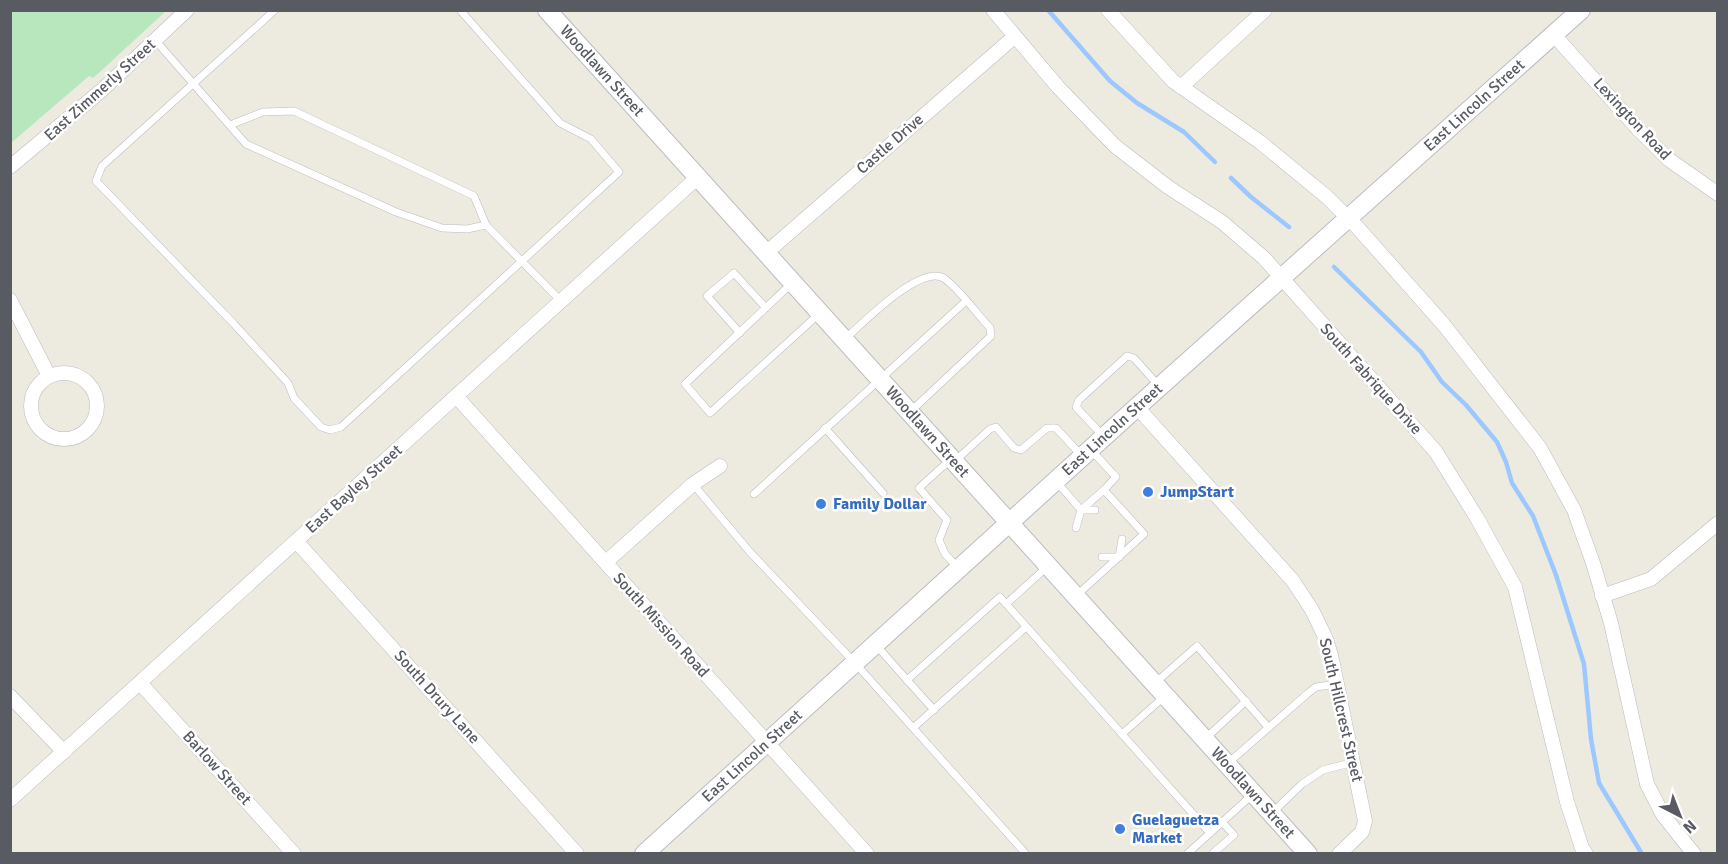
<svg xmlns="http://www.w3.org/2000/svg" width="1728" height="864" font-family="Signika,sans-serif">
<rect width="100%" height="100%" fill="#edebdf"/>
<!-- green -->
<path fill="#b8e7be" d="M11,10h155v1l-64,59 -9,8 -4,-2 -78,67z"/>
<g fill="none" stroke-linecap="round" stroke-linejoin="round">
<!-- stream -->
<g stroke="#9cc8ff" stroke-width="4.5">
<path d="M1048,10l62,71 27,22 47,29 31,30"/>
<path d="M1231,178l20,19 38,30"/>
<path d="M1334,267l87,85 21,30 24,23 31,37 9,20 6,21 21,33 23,59 28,89 7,75 8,44 43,71"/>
</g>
<!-- service casing -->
<g stroke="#babcc2" stroke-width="8">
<g id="service">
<path d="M275,10l-173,156 -6,15 138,143 54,59 6,15 27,29 9,3 11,-3 278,-255 -28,-33 -31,-16 -100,-113"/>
<path d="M155,40l91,104 150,68 46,16 25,1 19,-4"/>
<path d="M230,125l33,-13 31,-1 180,85 12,29 75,76"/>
<path d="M792,283l-107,101 25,29 110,-100"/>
<path d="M740,333l-33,-37 27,-23 32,35"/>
<path d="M845,339c17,-15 77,-77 100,-60 15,11 32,35 45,49l1,8 -80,75"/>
<path d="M825,428l58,65"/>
<path d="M1104,437l-28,-30 3,-7 48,-44 7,2 24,27"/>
<path d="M1091,450l25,27 -12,13"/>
<path d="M951,459l-32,29 28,32 -8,20 6,14 14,15"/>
<path d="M955,461l35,-32 6,-2 18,21 7,2 26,-22h9l25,27"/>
<path d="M1056,481l25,29 23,-20 40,44 -67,61"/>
<path d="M693,484l56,67 106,112 171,191"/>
<path d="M754,494l212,-193"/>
<path d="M1081,510h14"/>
<path d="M1076,528l5,-18"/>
<path d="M1102,557h17"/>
<path d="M1119,557l3,-18"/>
<path d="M1006,604l41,-37"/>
<path d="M876,645l31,35 93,-83 210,236"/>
<path d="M907,680l27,30"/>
<path d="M1154,684l43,-38 71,81"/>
<path d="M913,728l113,-101"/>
<path d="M1122,734l43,-38"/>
<path d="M1206,738l40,-37"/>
<path d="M1227,764l80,-70 9,-7 21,-3"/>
<path d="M1272,813l30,-29 21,-14 31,-8"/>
<path d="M1187,854l65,-59"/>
<path d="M1212,854l22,-19 -12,-13"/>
</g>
</g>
<!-- minor casing -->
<g stroke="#babcc2" stroke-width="15">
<g id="minor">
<path d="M993,10l65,77 57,59 53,41 54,35 42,36 172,194 41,66 38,69 52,215 15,46 4,6"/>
<path d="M1108,10l65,71 87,61 67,55 31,31 86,97 96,123 34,62 19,53 18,60 36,161 16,31 31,39"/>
<path d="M1554,35l85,95 29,29 50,35"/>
<path d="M1181,87l84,-77"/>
<path d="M10,167l92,-77 85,-80"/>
<path d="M766,253l248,-216"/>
<path d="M10,300l39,76"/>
<circle cx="64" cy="406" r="33"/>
<path d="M456,396l411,458"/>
<path d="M1137,407l156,174 19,29 14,29 5,16 34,166 -3,11 -23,22"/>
<path d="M297,542l280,312"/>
<path d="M606,562l87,-78 27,-18"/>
<path d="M1602,596l49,-17 67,-56"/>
<path d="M140,683l154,171"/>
<path d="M10,696l54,56"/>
<path d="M10,800l688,-623"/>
</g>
</g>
<!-- tertiary casing -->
<g stroke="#babcc2" stroke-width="20">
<g id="tertiary">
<path id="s1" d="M547,10l761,844"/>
<path id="s2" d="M644,854l493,-447 444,-397"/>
</g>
</g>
<!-- service -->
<use href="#service" stroke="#fff" stroke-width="7"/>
<!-- minor -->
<use href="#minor" stroke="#fff" stroke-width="14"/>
<!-- tertiary -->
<use href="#tertiary" stroke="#fff" stroke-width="18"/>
</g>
<!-- markers -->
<g fill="#3f7fe0" stroke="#fff" stroke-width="2">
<circle cx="1148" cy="492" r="6"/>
<circle cx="821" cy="504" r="6"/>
<circle cx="1120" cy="829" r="6"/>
</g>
<g text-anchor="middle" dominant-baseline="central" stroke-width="5" stroke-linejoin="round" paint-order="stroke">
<!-- street labels -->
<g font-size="16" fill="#585b62" stroke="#fff">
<text stroke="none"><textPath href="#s1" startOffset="82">Woodlawn Street</textPath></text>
<text transform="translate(100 90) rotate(-42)">East Zimmerly Street</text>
<text stroke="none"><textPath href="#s2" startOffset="1118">East Lincoln Street</textPath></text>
<text transform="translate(1632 119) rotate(47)">Lexington Road</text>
<text transform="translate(890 144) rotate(-41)">Castle Drive</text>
<text transform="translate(1371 379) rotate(48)">South Fabrique Drive</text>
<text stroke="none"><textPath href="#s2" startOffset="632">East Lincoln Street</textPath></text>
<text stroke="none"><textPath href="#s1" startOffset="568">Woodlawn Street</textPath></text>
<text transform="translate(354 489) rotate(-42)">East Bayley Street</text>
<text transform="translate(661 625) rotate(48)">South Mission Road</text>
<text transform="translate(437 697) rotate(48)">South Drury Lane</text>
<text transform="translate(1341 710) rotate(77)">South Hillcrest Street</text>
<text stroke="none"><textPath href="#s2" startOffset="146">East Lincoln Street</textPath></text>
<text transform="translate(217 768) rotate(48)">Barlow Street</text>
<text stroke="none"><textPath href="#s1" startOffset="1054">Woodlawn Street</textPath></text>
</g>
<!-- shop labels -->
<g font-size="16" font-weight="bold" fill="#366cbe" stroke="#fff" text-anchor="start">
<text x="1160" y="492">JumpStart</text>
<text x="833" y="504">Family Dollar</text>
<text x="1132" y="820">Guelaguetza<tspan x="1132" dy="18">Market</tspan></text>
</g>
</g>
<!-- border -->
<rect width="1728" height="864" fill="none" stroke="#585b62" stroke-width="24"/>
<!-- north arrow -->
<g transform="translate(1680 816) rotate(138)" stroke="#ffffff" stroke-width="4.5" paint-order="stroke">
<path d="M0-4.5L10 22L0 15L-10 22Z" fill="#585b62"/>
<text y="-9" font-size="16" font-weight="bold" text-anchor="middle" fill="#585b62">N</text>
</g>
</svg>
